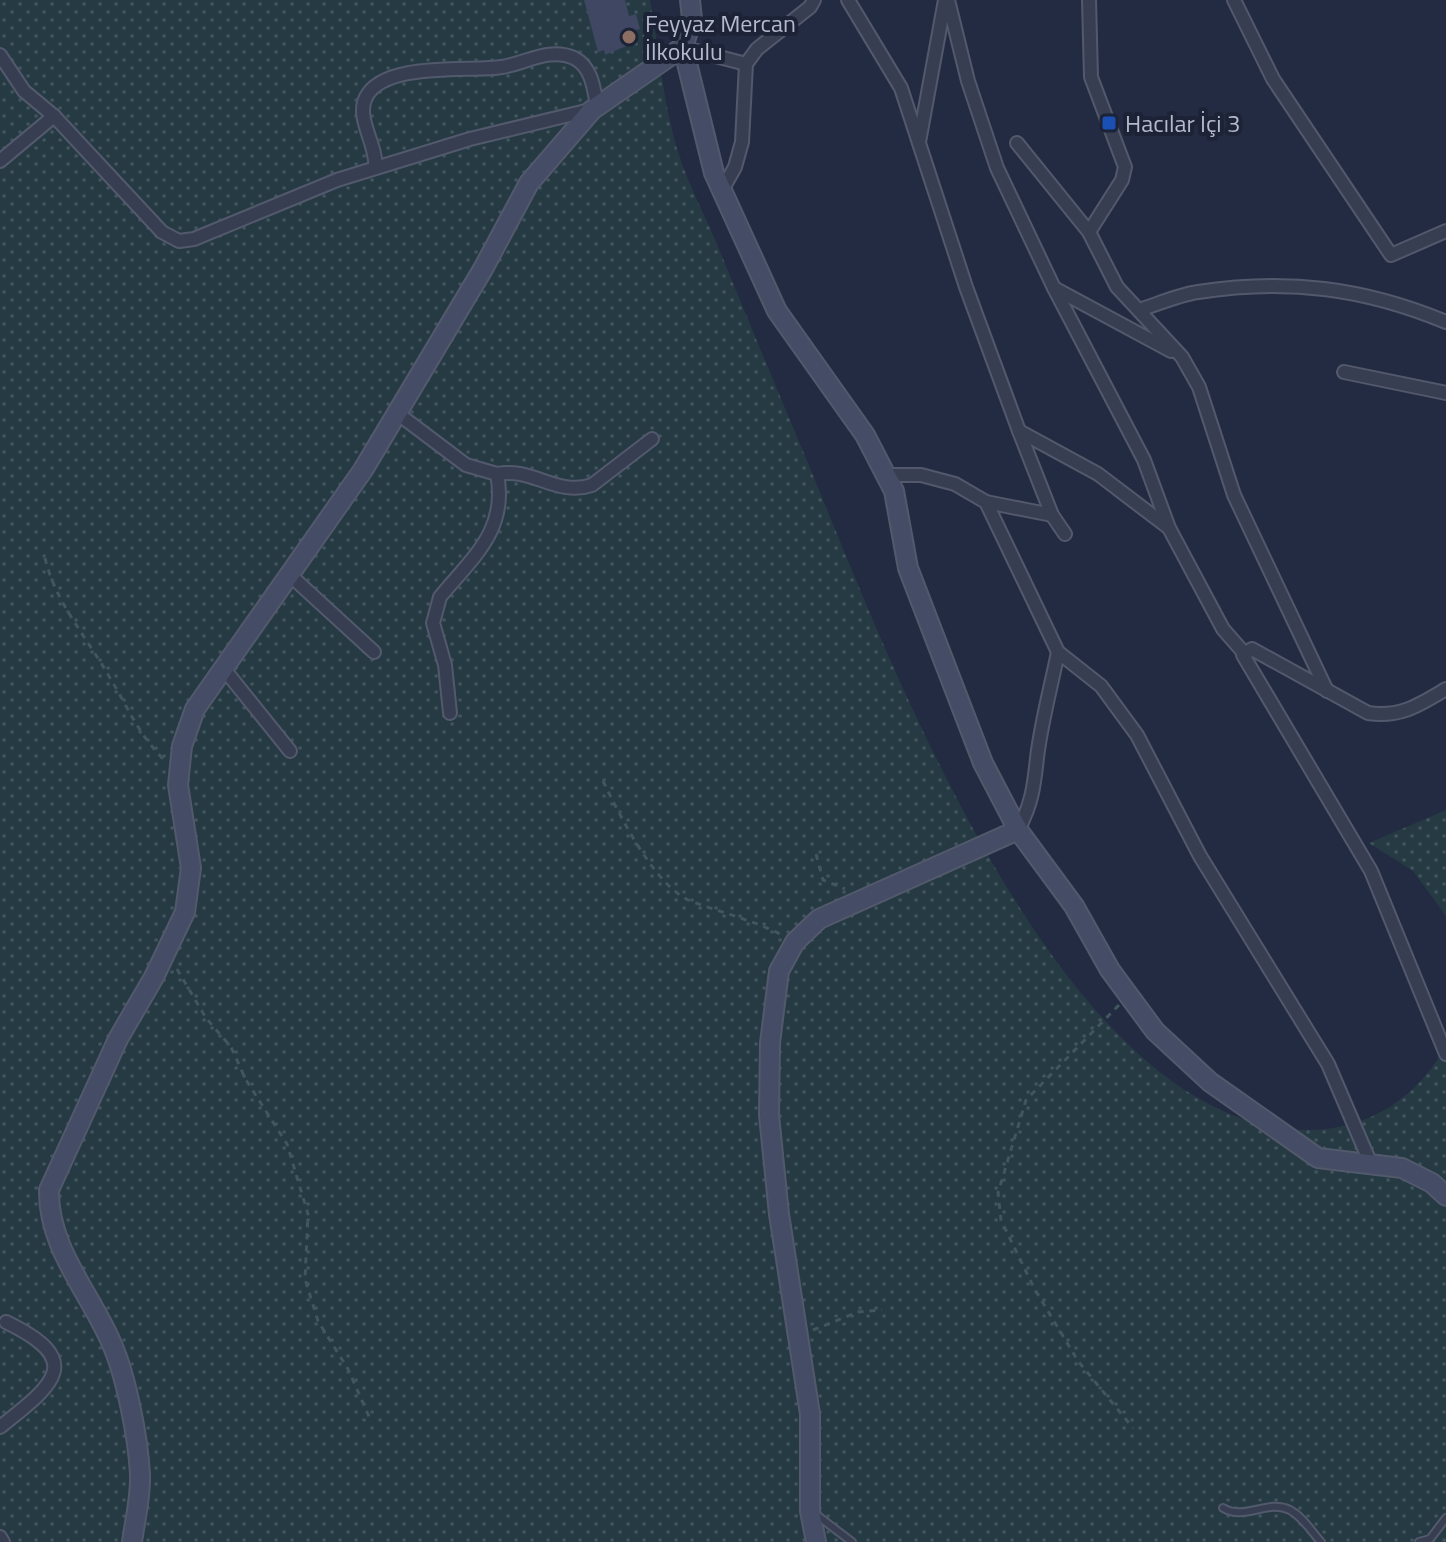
<svg xmlns="http://www.w3.org/2000/svg" width="1446" height="1542" font-family="'Titillium Web',sans-serif">
<defs>
<pattern id="grass-dots" width="8" height="8" patternUnits="userSpaceOnUse" patternTransform="scale(2)"><rect width="8" height="8" fill="#253a43"/><path d="M2 2h.1M6 6h.1" fill="none" stroke="#42545d" stroke-width="1.8" stroke-linecap="round"/></pattern>
</defs>
<rect width="100%" height="100%" fill="#232b42"/>
<!-- grass -->
<g fill="url(#grass-dots)">
<path d="M0,0h650c9,49 13,104 28,152 10,31 26,62 39,92 27,67 55,133 83,200 81,192 257,688 510,686 59,-1 109,-33 136,-85v497h-1446z"/>
<path d="M1446,810v106l-33,-45 -44,-28z"/>
</g>
<!-- building -->
<path fill="#3f4763" d="M584,0h41l4,16 7,-2 4,15 -7,2 3,11 -31,13 -1,-5 -6,2z"/>
<g fill="none" stroke-linecap="round" stroke-linejoin="round">
<!-- lane casing -->
<g stroke="#53596c" stroke-width="10">
<g id="lane">
<path d="M1223,1508c22,13 44,-9 67,2 13,7 21,21 31,32"/>
<path d="M814,1513l38,29"/>
<path d="M1419,1542l11,-3 16,-21"/>
</g>
</g>
<!-- street casing -->
<g stroke="#53596c" stroke-width="16">
<g id="street">
<path d="M848,0l53,88 65,199 53,144 33,84 13,19"/>
<path d="M948,0l20,81 29,87 57,120 90,172 25,68 54,101 21,24"/>
<path d="M1234,0l39,79 118,176 55,-24"/>
<path d="M685,48l61,16"/>
<path d="M0,55l24,36 30,25"/>
<path d="M919,142l26,-142"/>
<path d="M1017,143l72,89 28,55 65,70 17,30 35,108 93,196"/>
<path d="M0,161l54,-45 108,116 17,9 15,-2 143,-59 133,-41 120,-29"/>
<path d="M375,168c3,-23 -20,-49 -9,-71 19,-36 104,-25 136,-30 24,-4 48,-20 72,-9 18,9 20,31 23,48"/>
<path d="M722,190l13,-23 7,-25 4,-78 11,-15 53,-42 4,-7"/>
<path d="M1089,232l33,-52 3,-13 -34,-90 -2,-77"/>
<path d="M1054,288l117,63"/>
<path d="M1139,310c19,-6 39,-15 59,-18 88,-14 166,-4 248,30"/>
<path d="M1344,372l102,21"/>
<path d="M397,413l69,52 31,9c11,56 -24,83 -57,123l-7,26 12,42 5,48"/>
<path d="M1019,431l79,43 71,54"/>
<path d="M497,474c36,-7 60,23 95,11l60,-46"/>
<path d="M885,475h36l34,9 31,18 72,150 43,34 36,49 63,121 128,208 42,98"/>
<path d="M986,502l66,13"/>
<path d="M290,575l84,77"/>
<path d="M224,669l66,82"/>
<path d="M1446,689c-27,16 -46,29 -78,24l-116,-64 -9,6 128,216 75,183"/>
<path d="M1018,830c14,-26 16,-44 19,-72 4,-35 14,-71 21,-106"/>
<path d="M0,1427c53,-42 87,-66 6,-105"/>
<path d="M0,1537l3,5"/>
</g>
</g>
<!-- secondary casing -->
<g stroke="#53596c" stroke-width="22">
<g id="secondary">
<path d="M683,47l31,126 63,138 88,124 29,56 14,77 75,195 35,67 56,76 36,64 45,61 55,51 108,76 84,10 30,15 14,13"/>
<path d="M132,1542c3,-22 9,-46 8,-68 -2,-37 -14,-99 -29,-132 -23,-52 -63,-95 -62,-152l69,-151 36,-62 31,-65 6,-44 -13,-83 4,-39 13,-37 168,-239 120,-201 46,-86 63,-73 91,-63 9,-28 -2,-19"/>
<path d="M816,1542l-6,-31v-97l-31,-200 -10,-99 1,-72 9,-72 16,-29 24,-23 199,-89"/>
</g>
</g>
<!-- path -->
<g stroke="#41565d" stroke-width="3" stroke-dasharray="6 6" stroke-linecap="butt">
<path d="M45,558c10,44 43,81 65,120 19,31 27,54 54,82"/>
<path d="M603,781c17,35 53,108 90,121 30,11 59,18 87,32"/>
<path d="M816,854l7,26 22,9"/>
<path d="M177,969l29,49 25,29 15,33 41,64 21,70 -3,65 13,42 30,48 23,52"/>
<path d="M1119,1005l-93,95 -28,93 3,27 33,68 44,73 55,67"/>
<path d="M813,1330l45,-18 24,-2"/>
</g>
<!-- lane -->
<use href="#lane" stroke="#383e52" stroke-width="6"/>
<!-- street -->
<use href="#street" stroke="#383e52" stroke-width="12"/>
<!-- secondary -->
<use href="#secondary" stroke="#454c65" stroke-width="18"/>
</g>
<!-- markers -->
<circle fill="#8d6e63" stroke="#1d2337" stroke-width="3" cx="629" cy="37" r="8"/>
<rect fill="#1a4fb4" stroke="#1d2337" stroke-width="3" x="1101" y="115" width="16" height="16" rx="4"/>
<g text-anchor="middle" dominant-baseline="central" stroke-width="8" stroke-linejoin="round" paint-order="stroke">
<!-- poi labels -->
<g font-size="24" fill="#b4b9cc" stroke="#1d2337" text-anchor="start">
<text x="645" y="23">Feyyaz Mercan<tspan x="645" dy="28">İlkokulu</tspan></text>
<text x="1125" y="123">Hacılar İçi 3</text>
</g>
</g>
</svg>
